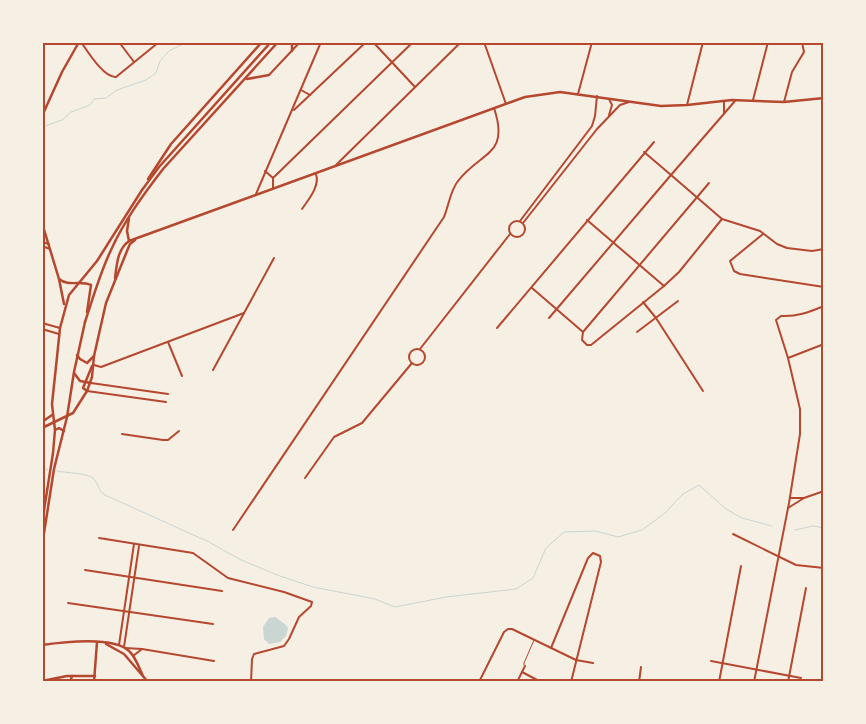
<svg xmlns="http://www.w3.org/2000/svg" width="866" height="724" font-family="Montserrat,sans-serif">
<rect width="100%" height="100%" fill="#f6efe4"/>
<!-- water -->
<path fill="#c9d6d2" d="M275,617l11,8 2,3 -2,8 -6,6 -11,2 -5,-5 -1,-12 6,-9z"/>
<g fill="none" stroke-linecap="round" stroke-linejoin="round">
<!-- stream -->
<g stroke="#c9d6d2" stroke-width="1">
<path d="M42,127l20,-7 9,-8 19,-7 4,-6 12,-1 11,-8 29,-10 10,-7 4,-12 9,-10 18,-9"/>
<path d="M42,468l6,2"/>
<path d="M57,471c9,2 30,2 36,7 5,5 5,13 12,17l104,47 32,18 39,16 33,11 62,12 20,8 51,-10 70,-8 17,-11 13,-30 18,-16 31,-1 23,6 24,-7 23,-17 18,-19 16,-9 27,24 16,9 30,8"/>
<path d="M795,530l18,-4 11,2"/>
</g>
<!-- pedestrian -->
<path stroke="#b5482f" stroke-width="1" d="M524,665v-2l10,-23"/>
<!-- minor -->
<g stroke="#b5482f" stroke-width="2">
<path d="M119,42l15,20"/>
<path d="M373,42l42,45"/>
<path d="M484,42l22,62"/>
<path d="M269,75l31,-33"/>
<path d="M301,90l9,5"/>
<path d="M578,94l14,-52"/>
<path d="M822,98l2,-15"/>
<path d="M687,105l16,-63"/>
<path d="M294,110l72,-68"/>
<path d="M609,115l3,-10 -3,-6"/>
<path d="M265,171l8,7"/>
<path d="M709,183l-126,149 -1,8 5,5h4l73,-59 15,-14 43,-53"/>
<path d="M273,188v-10l140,-136"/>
<path d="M256,194l65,-152"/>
<path d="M302,209c7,-10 18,-23 14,-35"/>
<path d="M587,220l77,66"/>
<circle cx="517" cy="229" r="8"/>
<path d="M520,221l72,-95 3,-10 2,-20"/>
<path d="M523,223l74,-94 23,-24 9,-3"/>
<path d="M763,234l-33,27 4,10 6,3 84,13"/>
<path d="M532,288l51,44"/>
<path d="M643,302l13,16 47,73"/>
<path d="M549,318l122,-143 -27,-23"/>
<path d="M497,328l157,-186"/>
<path d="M637,332l41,-31"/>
<path d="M168,342l14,34"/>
<path d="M420,349l90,-115"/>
<circle cx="417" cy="357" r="8"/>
<path d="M788,358l36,-14"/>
<path d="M94,365l7,2 143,-54"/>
<path d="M213,370l61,-112"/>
<path d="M91,383l77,11"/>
<path d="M87,391l79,11"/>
<path d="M122,434l41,6h5l11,-9"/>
<path d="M305,478l29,-41 28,-14 50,-60"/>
<path d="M790,498h14"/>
<path d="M788,508l16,-10 20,-7"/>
<path d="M233,530l211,-313c5,-12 6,-26 14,-36 23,-30 52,-25 36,-73"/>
<path d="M733,534l63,31 28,3"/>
<path d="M99,538l94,15 35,25 56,14 28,10 -1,4 -12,11 -10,22 -5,7 -30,8 -2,5 -1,23"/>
<path d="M85,570l137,21"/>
<path d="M68,603l145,21"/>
<path d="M119,645l15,-101"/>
<path d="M124,647l15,-101"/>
<path d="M125,648l17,1 72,12"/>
<path d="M551,648l37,-90 5,-5 7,3 1,6 -30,120"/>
<path d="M133,656l9,-7"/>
<path d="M711,661l90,17"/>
<path d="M522,672l19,10"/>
<path d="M479,682l25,-50 4,-3h4l64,31 17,3"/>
<path d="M517,682l8,-16"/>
<path d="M639,682l2,-15"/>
<path d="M719,682l22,-116"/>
<path d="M788,682l18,-94"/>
</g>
<!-- tertiary -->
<g stroke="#b5482f" stroke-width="2">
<path d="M81,42c7,10 23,36 35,35l43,-35"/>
<path d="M753,100l15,-58"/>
<path d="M724,101v12"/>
<path d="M735,101l-64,74 51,44 38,12 17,13 10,4 25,3 12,-2"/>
<path d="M784,102l8,-30 12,-20 -2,-10"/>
<path d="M336,165l125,-123"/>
<path d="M42,242l7,2"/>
<path d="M42,246l8,3"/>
<path d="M42,323l18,5"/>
<path d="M42,329l17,5"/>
<path d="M754,682l35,-179 11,-69v-25l-12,-51 -12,-38 5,-4c16,1 28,-4 43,-10"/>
</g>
<!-- secondary -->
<g stroke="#b5482f" stroke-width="2.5">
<path d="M115,278c2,-14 2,-28 14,-37l396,-144 35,-5 101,14 26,-1 45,-5 52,2 40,-4"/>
<path d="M87,391l-4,-3 9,-22"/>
<path d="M42,422l10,-7"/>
<path d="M42,428l31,-15 14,-22 5,-14 2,-21 12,-53 21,-52 3,-7 5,-4"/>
<path d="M42,681l25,-5h28"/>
<path d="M70,682l2,-6"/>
<path d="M94,682l3,-40"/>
</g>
<!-- primary -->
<g stroke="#b5482f" stroke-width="2.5">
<path d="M292,42v9"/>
<path d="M247,79l22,-4"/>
<path d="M42,116l20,-44 17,-30"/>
<path d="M148,179l23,-35 91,-102"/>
<path d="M129,218l-2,13 2,10"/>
<path d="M42,223l17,56 5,25"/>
<path d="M59,279c10,8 21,1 32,6l-4,27"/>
<path d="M85,322c8,-24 15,-49 26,-72 13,-29 32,-55 52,-81l115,-127"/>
<path d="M77,355l3,4 7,4 7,-7"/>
<path d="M74,373l6,8 11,2"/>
<path d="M55,430l4,-2 5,3"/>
<path d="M42,523l11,-70 2,-23 -3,-26 5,-47 3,-29 9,-33 28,-34 45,-71 17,-23 112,-125"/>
<path d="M42,546l12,-77 13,-52 7,-45 11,-50"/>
<path d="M106,644l18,10 24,28"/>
<path d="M42,645c21,-3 73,-9 88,7 6,6 9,16 13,24"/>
</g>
</g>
<!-- border -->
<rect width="866" height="724" fill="none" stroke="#f6efe4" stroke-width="88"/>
<rect x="44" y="44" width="778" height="636" fill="none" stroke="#b5482f" stroke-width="2"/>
</svg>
